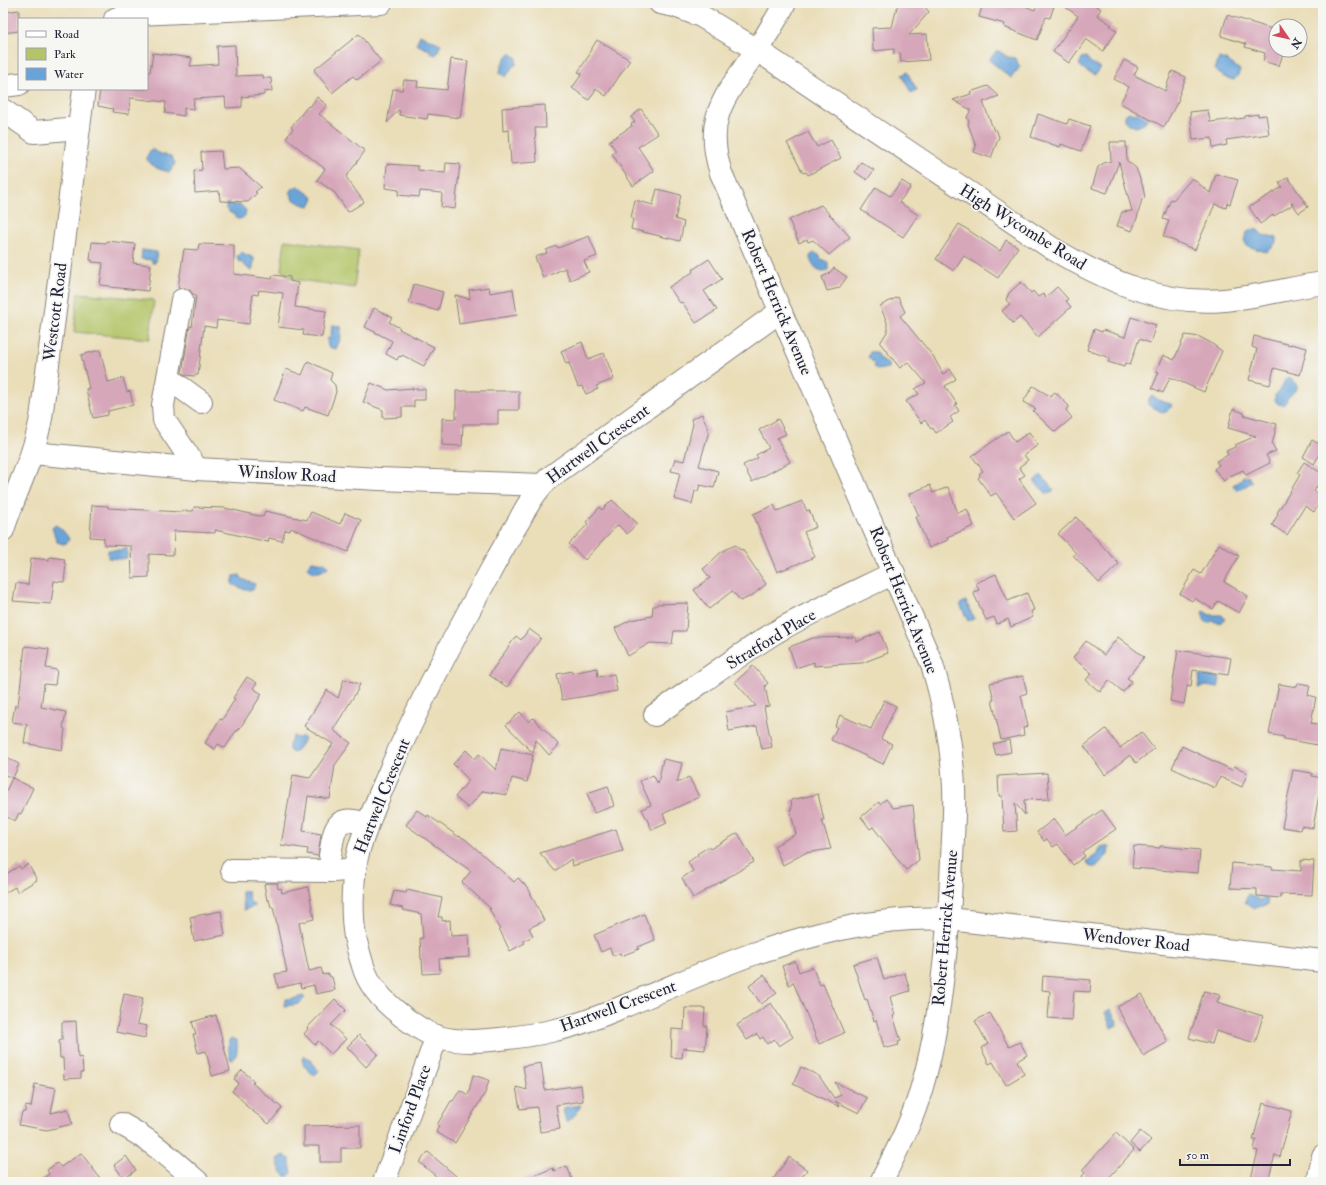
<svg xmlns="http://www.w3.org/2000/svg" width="1326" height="1185" font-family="'IM FELL Double Pica',serif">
<rect width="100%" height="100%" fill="#f6f6f2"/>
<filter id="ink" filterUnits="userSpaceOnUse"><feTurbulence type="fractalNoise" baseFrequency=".025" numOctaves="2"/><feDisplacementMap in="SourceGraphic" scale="8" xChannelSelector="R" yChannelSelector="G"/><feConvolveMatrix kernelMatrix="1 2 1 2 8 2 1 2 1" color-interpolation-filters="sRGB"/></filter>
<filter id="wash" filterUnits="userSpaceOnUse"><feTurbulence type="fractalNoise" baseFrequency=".012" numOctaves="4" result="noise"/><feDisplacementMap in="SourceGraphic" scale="16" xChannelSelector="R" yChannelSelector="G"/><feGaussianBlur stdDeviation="0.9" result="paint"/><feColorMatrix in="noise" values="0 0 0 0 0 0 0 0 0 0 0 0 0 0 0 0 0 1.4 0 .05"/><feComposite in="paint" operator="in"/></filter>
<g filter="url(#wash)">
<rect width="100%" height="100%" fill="#eadeb9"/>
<!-- green -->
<g fill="#b4c569" stroke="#6b7452">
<path d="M285,240l74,10 -5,38 -61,-9 -12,-9z"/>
<path d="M78,293l76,7 -4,39 -76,-7z"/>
</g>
<!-- water -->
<g fill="#69a4d9" stroke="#46638a">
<path d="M420,35l21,9 -5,11 -6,-2 1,-2 -15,-7z"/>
<path d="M997,50l11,7 7,1 5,9 -9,11 -22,-18z"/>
<path d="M510,53l7,5 -1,7 -3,1 -7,11 -6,-4c1,-9 4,-14 10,-20z"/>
<path d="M1086,57l5,6 9,4 -5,8 -9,-4 -7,-6 3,-7z"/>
<path d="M1219,58l9,3 12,9 -2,5 -4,5 -10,-3 -9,-7z"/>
<path d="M907,72l10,18 -6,3 -9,-18z"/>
<path d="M1143,110l5,7 -4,7 -7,3 -7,-2 -5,-5v-5l3,-3 7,2z"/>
<path d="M151,149l10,5 10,2 4,7 -5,9c-11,-2 -18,-5 -24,-14z"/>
<path d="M298,186l16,12 -4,8 -9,-2 -9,-6v-3l-2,-2 3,-5z"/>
<path d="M230,203l2,2c6,-1 12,0 14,7 -1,5 -3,7 -9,7l-4,-5 -4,-2 -3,-3v-5z"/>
<path d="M1255,229l4,2 3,4 14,2v5l-4,6 -6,4 -19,-6 -3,-6 3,-8z"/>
<path d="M142,250l15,2 -2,11h-3v-3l-11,-1z"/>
<path d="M241,252l13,6v4l-2,9c-5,-1 -7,-8 -14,-10l-1,-5z"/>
<path d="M815,253l4,2 2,4 7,3v8c-9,4 -18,-5 -18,-14l2,-2z"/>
<path d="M332,325l9,1v11l-5,12 -8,-2 -1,-7 4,-5z"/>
<path d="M870,352h6l3,6 10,7 -1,3 -11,2 -3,-3 1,-3 -7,-7z"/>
<path d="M1286,378h4l7,7v4l-10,10 -1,3 -3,3 -5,-1 -3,-3v-6l5,-4z"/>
<path d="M1152,396l9,5 10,3 1,2 -6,6 -4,1c-2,-2 -5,-4 -8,-5 -4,-2 -7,-2 -6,-8z"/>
<path d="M1041,475l13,15 -7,4c-5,-5 -9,-8 -13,-13z"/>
<path d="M1243,476l6,1 3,5 -15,9 -4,-6 8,-5z"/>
<path d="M55,525c6,2 11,9 14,14l-2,4 -4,1 -6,-2 -5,-14z"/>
<path d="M124,548h3v10l-6,1 -13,-1v-8h15z"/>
<path d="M312,561l13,2 3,3 -2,3 -7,3h-7l-5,-5z"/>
<path d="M240,575l2,4 13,5 -2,6h-8l-13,-6 2,-8z"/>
<path d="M966,601l8,18 -6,2 -8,-17z"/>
<path d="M1203,611l7,4h12l3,4c-5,6 -7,3 -13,2l-4,2 -3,-1 -3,-9z"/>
<path d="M1200,675l20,3 -2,10 -12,-2 -8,2z"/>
<path d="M293,736l6,2 3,-2 3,3 -8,11 -5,3 -3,-3v-5z"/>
<path d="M1102,846l7,1 -1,8 -12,12h-5l-2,-1 -2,-5 11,-7 2,-6z"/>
<path d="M241,891h7l1,9 6,6 -11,4z"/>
<path d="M1248,894l12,6 3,-2 4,1v6l-14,3 -8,-6z"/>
<path d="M303,996l2,2 -6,6 -14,2 -1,-3 2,-4h6z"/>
<path d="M1111,1009l4,10 3,2 -1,4 -6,3 -6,-16z"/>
<path d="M231,1038l6,2c0,8 2,16 -6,20 -3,-6 -2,-13 -2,-20z"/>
<path d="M304,1056l7,3 3,7 5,6 -4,4 -11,-10 -2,-7z"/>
<path d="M581,1105l-5,9 -10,8 -3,-12 2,-3z"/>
<path d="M283,1155l7,4v4l2,10 -5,4c-7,-5 -8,-10 -10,-18z"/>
</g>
<g id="blocks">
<!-- building -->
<g fill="#d6a6b9">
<path d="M898,3h24l7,9 -20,23 18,-1 2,26 -28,2 -1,-9 -6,1v-5l-21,2 -1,-23 20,-1z"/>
<path d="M983,3h34l18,7 3,-7h17l-5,15 -4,-1 -9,23 -33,-13 1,-3 -26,-7z"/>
<path d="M1060,3h32l9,6 -4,6 15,10 -2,1 7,5 -14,20 -17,-12 -17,24 -16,-11 25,-36z"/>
<path d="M19,10v21l-16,2v-21z"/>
<path d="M1227,15l45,14 1,-1h3v22h8l-5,16 -16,-5 2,-8 -20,-6 1,-3 -25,-8z"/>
<path d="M359,34l22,27 -24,19 -4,-4 -21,17 -18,-23z"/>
<path d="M597,40l33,20 -24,36 -10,-7 -7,11 -17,-12 10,-14 -4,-2 12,-18 -1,-1z"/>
<path d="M235,45l1,31 27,-1v3h8l1,13 -8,1v3l-22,2v10l-16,1 -1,-11 -31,2 -1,10 -9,-1v8l-19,-3 1,-11 -36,-4 -1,16 -17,-2 1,-3 -15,-3 2,-17h47v-17h3l3,-19 39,5 -2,8 28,-2 -1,-18z"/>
<path d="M451,59l17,2 -8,57 -32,-4 -1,5 -28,-4 1,-4 -2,-1 -11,13 6,-34 9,1 2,-10 14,1 -1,6 30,3z"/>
<path d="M1124,60l14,7 -4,8 31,16 7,-20 14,6 -8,21 1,1 -15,28 -44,-24 9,-16 -15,-8z"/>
<path d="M988,86l11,10 -16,6 11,29 2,-2 3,8 -8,21 -17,-6 2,-6 -8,-22 1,-2 -2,-5 4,-7 -18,-10 18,-6 -1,-2z"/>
<path d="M317,97l10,8 -8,9 46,37 -19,26 18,25 -16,10 -13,-19 -18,-13 8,-11 -39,-31 7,-9 -2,-2 17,-21 2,1z"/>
<path d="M545,105l1,23h-11l2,34 -26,2 -2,-34 -6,1 -1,-23z"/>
<path d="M641,109l17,25 -20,13 16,24 -21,15 -21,-32 4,-3 -7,-10 23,-15 -1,-2 4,-2 -4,-5z"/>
<path d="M1208,110l2,12 35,-4v-2l13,-2v2l8,-1 3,19 -43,6 1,5 -14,3 -1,-10 -19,2 -3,-28z"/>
<path d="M1038,114l29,10 2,-5 21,7 -9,25 -20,-7 -1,3 -29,-10z"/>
<path d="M808,132l9,15 14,-7 10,18 -33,17 -2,-3 -3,1 -16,-30z"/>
<path d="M1110,142h16l1,19 9,7 7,19 2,11 -3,1 -5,19 -5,13 -15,-5 5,-14 10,-1 -13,-49 -12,31 -15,-5 6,-21 6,-4 7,-2z"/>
<path d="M221,151l2,18 16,-1 22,19 -6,5 2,1 -9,9 -28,-1 -1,-10 -24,2 -1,-22 8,-1 -1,-18z"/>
<path d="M861,162l13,8 -7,10 -12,-8z"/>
<path d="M446,163l14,1 -5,45 -14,-2 1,-14 -22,-2 -1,6 -21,-2 1,-5 -14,-2 2,-24 31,2v4l27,3z"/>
<path d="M1216,174l22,6 -8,24 -3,-1 -1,5 -11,-4 -20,46 -32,-14 6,-15 -6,-2 8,-20 2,1 19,-22 18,15z"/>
<path d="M1288,177l20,30 -9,6 -7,-10h-1l1,2 -18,11 -1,-1 -13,9 -11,-17 33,-20 -3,-4z"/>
<path d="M902,181l9,6 -12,15 19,13 -15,22 -42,-27 15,-23 14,9z"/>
<path d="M657,189l24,6 -6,24 9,3 -4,19 -49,-12 2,-10 -2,-1 4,-18 18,5z"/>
<path d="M821,205l29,32 -21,18 -16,-15 -5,2 -1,-3 -8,4 -10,-23z"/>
<path d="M959,224l41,27 6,-11 12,7 -20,31 -34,-22 -10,15 -18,-12z"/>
<path d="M589,236l8,20 -13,5 5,11 -19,8 -5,-12 -22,10 -8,-21 12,-4 -1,-3 11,-4 1,2z"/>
<path d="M107,241l28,3 -2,19 18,2 -3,26 -38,-4v-1l-10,-1 3,-22 -11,-1v-2h-2l2,-18 14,1z"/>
<path d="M199,244l35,1v29l38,5 1,-4 17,2v4l8,2 -3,24 31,4 -4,26 -19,-2 1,-5 -26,-3 5,-34 -24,-3 -1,5 -5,-1 -4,30 -32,-4 -1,8 -12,-2 -6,49h-3v1l-10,-1 -3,-3 8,-46 2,1 4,-32 -3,-1 -3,-4 -5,-2h-7l6,-39 14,1z"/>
<path d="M709,259l13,20 -18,12 13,19 -21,13 -14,-21 -2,1 -11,-16 24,-15 -1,-2z"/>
<path d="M834,268l13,9 -8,11 -12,3 -5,-14 6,-3z"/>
<path d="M1021,282l10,11 2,-2 5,6 5,-3 3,3 11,-10 11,12 -2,2 5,6 -33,30 -18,-20 -7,6 -11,-12 8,-7 -4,-4 3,-7z"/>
<path d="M414,284l29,8 -5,19 -29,-8z"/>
<path d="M489,287l1,6 23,-4 4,26 -58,9 -4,-29 15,4 -1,-9z"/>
<path d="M898,297l7,15 -5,4 33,40 10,18 7,-5 6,10 -11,7 12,18 -2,1 4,6 -9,6 3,5 -17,11 -3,-5 -2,1 -6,-9 -4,3 -15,-22 13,-7 -4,-5 11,-6 -18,-21 -8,6 -20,-25 7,-11v-10l-7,-16z"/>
<path d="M374,308l18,9 -3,5 11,6 -1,1 35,18 -10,19 -22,-11 -1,2 -2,-1 -2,4 -11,-6 6,-13 -27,-14z"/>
<path d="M1131,317l25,8 -6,18 -11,-4 -9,26 -5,-2 -1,4 -16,-5 2,-4 -23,-8 7,-21 8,3 1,-2 22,7z"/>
<path d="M1185,335l15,2 11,6 11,8 -18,41 -34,-15 -7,16 -11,-5 7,-16 -3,-1 7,-16 11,5z"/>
<path d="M1254,336l37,9v-1l16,4 -7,27 -26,-7 -4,17 -21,-5 8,-31 -5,-2z"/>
<path d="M582,342l6,17 16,-6 10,26 -18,7 2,3 -12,5 -4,-8 -4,1 -9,-24 -3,1 -5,-13z"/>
<path d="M100,350l8,32 15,-4 4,14 3,-1 3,14 -25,6v4l-15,3 -7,-29 3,-1 -8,-33z"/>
<path d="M308,361l24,12 -2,7 5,5 1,7 -8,23 -23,-8 -2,4 -29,-11 12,-31 16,6z"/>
<path d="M371,383l17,7 25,-2 -1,1h13v11h-11v7h-12v10l-19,1v-8l-20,-8z"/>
<path d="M1033,386l17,10 5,-4 14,14 -3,4 6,8 -17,14 -22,-21 3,-2 -13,-7z"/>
<path d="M456,391h63v19h-21v14h-35l-1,22 -20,-1v-27l14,1z"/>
<path d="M1233,409l11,4v2l33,9 -5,20 4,7 -10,4 4,8 -24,12 -3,-5 -15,7 -4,4 -10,-12 5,-4 -3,-4 12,-6 -2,-4 9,-4v-2l21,-9 -28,-8z"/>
<path d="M702,414l7,17 -10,35 19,5 -4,17 -14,-3 -2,6h-3l-3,13 -18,-5 6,-26 -9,-2 4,-12 9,2 9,-37 -2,-5z"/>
<path d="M778,419l8,15 -9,4 13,24 -38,20 -9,-17 15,-7 -2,-3 13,-7 -10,-18z"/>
<path d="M1008,431l7,11 14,-10 9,13 -14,10 4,5 -9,7 6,8 -6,4 17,24 -22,15 -18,-25 -5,3 -13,-18 2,-2 -1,-2 4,-3 -11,-15z"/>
<path d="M1312,440l11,6v3l-9,15 -11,-7z"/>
<path d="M1304,462l19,12v2l-9,15 9,6 -9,15 -9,-6 -18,29 -15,-10 6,-11 -1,-1 23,-38 -3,-2z"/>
<path d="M930,485l3,8 15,-6 10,26 9,-4 7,17 -27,11 1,3 -19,8 -13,-31 3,-1 -10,-22z"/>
<path d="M612,500l25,23 -10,11 -9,-9 -33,35 -16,-16 19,-20 -2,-2 14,-15 2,3z"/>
<path d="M802,501l5,10 2,-1 7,17 -12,5 11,25 -38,15 -24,-58 21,-9 3,6z"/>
<path d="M92,505l16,1v2l73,4v-1h12l1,-4 31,1 38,9 2,-6 42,9 4,-8 29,12 5,-11 16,7 -13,32 -57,-24 -1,3 -5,-1 -3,11 -13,-3 -1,4 -53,-12v3l-41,-2 -1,24 -24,-1v23l-17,1 -1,-32 -27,-1v-7l-14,-1z"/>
<path d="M1076,517l43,47 -20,19 -26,-28 3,-2 -18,-19z"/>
<path d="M1219,544l20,12 -15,26 24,14 -9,17 -21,-12 -5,8 -19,-11 -2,3 -12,-7 14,-24 7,4z"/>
<path d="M736,545l4,5 2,-1 24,35 -13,11 -12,6 -9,-10 -23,18 -15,-19 16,-12 -7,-9 6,-5 10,-10 7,-5z"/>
<path d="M49,557l16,2 -1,4 2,1 -2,18 -10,-1 -3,23 -38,-3 3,-18 12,2 3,-27 18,2z"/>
<path d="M996,574l12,27 19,-8 7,17 -3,1 2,6 -22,10 -3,-8 -11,5 -3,-7 -8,3 -13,-28 6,-2 -3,-7z"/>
<path d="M688,603l-2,28h-12l-2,13 -22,-1 -22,13 -13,-28 16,-8 21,-4 1,-10h3l1,-2z"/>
<path d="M529,629l12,9 -34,49 -18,-12 27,-39 5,4z"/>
<path d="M880,632l8,21 -26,10 -48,3v-4l-18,6 -7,-21 24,-9 43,-1v5z"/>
<path d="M1118,637l26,20 -17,21 5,3 -9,11 -14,-12 -9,12 -14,-12 6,-7 -19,-15 13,-17 18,14z"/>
<path d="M25,646l24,3 -3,19 11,2 -2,15 -11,-1 -3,23 25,5 -3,16 2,1 -3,21 -38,-7 3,-19 -15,-2 3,-17 3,1z"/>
<path d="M1178,650l53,8 -3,17 -35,-5 -2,17 -4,-1 -3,18 -14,-3z"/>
<path d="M753,666l15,17 -3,3 4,20 -5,1 8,40 -10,2 -5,-23 -28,5 -3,-19 30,-6 -21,-24z"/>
<path d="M597,668l1,9 16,-3 3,17 -55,9 -5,-26 15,-3v2z"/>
<path d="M1023,676l4,17 -6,2 7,31 -5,2 1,7 -23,5 -9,-40h2l-4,-17z"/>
<path d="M247,677l10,6 -4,5 9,6 -24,37h-2l-11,17 -7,-4 -3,5 -10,-6 15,-24 2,1 13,-21 -2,-1z"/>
<path d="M344,679l16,5 -3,7 -24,39 18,13 -16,22 -5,34 -22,-3 -5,35 18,3 -3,22 -11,-2 1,-5 -27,-4 12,-70 17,3 23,-34 -29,-18 23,-36 11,8z"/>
<path d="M1298,683l12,2 -2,10 8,2 -5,26 12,2v21l-39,-7v-2l-15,-3 10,-50 18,3z"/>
<path d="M884,700l12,6 -15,33 11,5 -9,20 -52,-24 6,-13 -2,-1 5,-11 31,14z"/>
<path d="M520,712l9,10 4,-4 26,27 -10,10 -13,-15 -3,13 -27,-28z"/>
<path d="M1106,729l14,19 21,-16 13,17 -18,14 -6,-8 -25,20 -21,-29z"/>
<path d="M1009,740l2,12 -15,3 -3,-11z"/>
<path d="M1182,746l50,24 2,-4 13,6 -2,4 1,1 -4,10 -22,-10 -5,11 -43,-20z"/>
<path d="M501,748l32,7 -6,27 -15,-4 -5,17 -24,-4 -15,17 -13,-11 14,-17 -16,-16 13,-14 9,9 4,-5 17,16z"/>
<path d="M3,756l16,8 -6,14 -10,-4z"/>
<path d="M663,759l19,4 -5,20 12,-6 10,20 -36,17 4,9 -15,7 -10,-21 9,-4 -11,-24 13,-6 5,9z"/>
<path d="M1293,770l19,3v3l10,2 -9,50 -12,-2 -1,4 -18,-3z"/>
<path d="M1047,773l2,26 -25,1 1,15 -10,-12 2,28 -13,1 -2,-36h-3l-1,-20z"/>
<path d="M12,778l21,10 -12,26 -2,-1 -4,8 -12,-6v-17z"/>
<path d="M608,786l6,20 -20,7 -7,-20z"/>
<path d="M818,794l6,26h-2l9,29 -26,4 -22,12 -9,-19 22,-12 -6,-25h2l-1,-9z"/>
<path d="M886,799l7,9 20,-3 6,55 -13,10 -33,-43 -3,2 -9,-12 18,-15 1,2z"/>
<path d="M417,810l10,7 1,-2 31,22v-1l6,3 49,43 4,-4 10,10 16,33 -15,7 4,8 -10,5 2,2 -15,8 -21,-43 2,1 -29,-27 9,-11 -65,-46z"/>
<path d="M1102,810l14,19 -34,23 3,4 -12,9 -15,-21 -5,3 -6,-8 -3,2 -7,-9 17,-13 11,16z"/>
<path d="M616,829l7,22 -51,15 -1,-7 -16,12 -15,-18z"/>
<path d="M738,833l16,29 -61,36 -11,-20 11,-7 -5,-9 10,-7 -1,-1 11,-7 2,2z"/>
<path d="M1134,846l26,2v-2l40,4 -2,23 -66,-5z"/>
<path d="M1301,860l13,1 -2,34 -32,-1v4l-23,-2v-7l-27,-1 2,-25 40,4v2l29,2z"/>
<path d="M28,864l9,16 -20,12 -2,-5 -12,7v-18l16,-10 2,3z"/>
<path d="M269,883h8l1,6 3,-1 1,5 26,-6 6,32 -15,4 10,48 12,-3 2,7 6,-1 1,3h2l3,13 -19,4 -2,-9 -13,3 -1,-5 -22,5 -3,-14 12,-2 -14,-65h-2l-2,-7h-2l-3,-16z"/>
<path d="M407,890l35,8 -4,19h4v4l8,-1 1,16 18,-1 1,22 -31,2 1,14 -17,1 -1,-15h-1l-1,-21h3l-2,-24 -18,-4v-2l-13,-3 4,-14 12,2z"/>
<path d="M221,911l4,24 -31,6 -4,-24z"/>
<path d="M644,914l11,26 -17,7 1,2 -18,7 -1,-3 -7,3 -3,-8 -9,4 -7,-17z"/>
<path d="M877,957l7,23 21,-7 5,18 -20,6 5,18 -2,1 8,25 -3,1 1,3 -12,3v-2l-3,1 -8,-27 -2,1 -7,-22 -2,1 -12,-36z"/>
<path d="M795,961l4,11 13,-5 8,18 3,-1 21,49 -25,11 -26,-62 -4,3 -7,-19z"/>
<path d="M764,975l13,18 -16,11 -12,-18z"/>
<path d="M1043,976l48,4 -1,12 -16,-1 -2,29 -24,-2 2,-27 -8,-1z"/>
<path d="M1204,991l16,4 -3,7 46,14 -8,27 -39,-12 -4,13 -23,-6z"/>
<path d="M124,994l19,4 -6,26 10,2 -2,12 -29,-6z"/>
<path d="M1142,994l26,48 -25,14 -26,-49z"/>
<path d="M335,999l11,11 -15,15 15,14 -15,15 -13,-13 -3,4 -11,-11 4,-5 -1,-1z"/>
<path d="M771,1003l22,34 -14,9 -5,-7 -7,5 -4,-7 -3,2 -3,-5 -10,6 -10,-15z"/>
<path d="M685,1008h20l-1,18h3l-2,24 -22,-2 -1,10 -11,-1 1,-28 12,1z"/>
<path d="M990,1013l19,34 11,-5 7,13 -10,6 7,13 -18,11 -13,-23 -4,2 -8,-16 7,-4 -13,-23z"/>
<path d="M216,1015l14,56 -18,5 -6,-25 -8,2 -5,-19h3l-4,-12z"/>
<path d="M76,1021l2,37 4,-1 1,15h-2v6l-17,1 -1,-21h-3l-1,-17 3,-1v-18z"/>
<path d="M359,1035l19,19 -12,13 -19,-20z"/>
<path d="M541,1063l4,27 36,-5 2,16 -27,4 4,24 -20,3 -3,-25 -17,2 -4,-22 11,3 -4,-24z"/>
<path d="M801,1067l18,9 15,22 7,-3 -6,-13 32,16 -8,15 -24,-12 5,6 -47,-23z"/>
<path d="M242,1070l12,11 -2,2 30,25 -13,16 -24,-19 1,-1 -14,-13 7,-8 -5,-4z"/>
<path d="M473,1075l16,5 -4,13 -30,50 -19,-11 3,-6 -2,-1 14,-24h2l7,-11 8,5z"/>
<path d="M35,1084l21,4 -5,25 17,-4 4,15 -25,6 -28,-5 3,-13h3l1,-6 5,1z"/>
<path d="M1263,1103l29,8 -12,46 -5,-2 -7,27h-18l8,-31 -4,-1 2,-10h-3z"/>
<path d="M360,1125v23h-19v14h-21v-16h-16v-20z"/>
<path d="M1140,1131l11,9 -11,12 -10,-9z"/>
<path d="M1116,1133l18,17 -29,32h-29l9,-9 -3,-3z"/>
<path d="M428,1152l35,30h-20l-24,-20z"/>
<path d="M81,1153l22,29h-65l11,-8 -2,-4 10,-7 4,4z"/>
<path d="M126,1156l10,14 -12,9 -10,-14z"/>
<path d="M789,1157l18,13 -9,12h-27z"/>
<path d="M567,1166l6,16h-54l34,-14 1,3z"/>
</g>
</g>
</g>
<g filter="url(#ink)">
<use href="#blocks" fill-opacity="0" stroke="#86807a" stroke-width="1"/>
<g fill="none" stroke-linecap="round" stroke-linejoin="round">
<!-- minor casing -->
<g stroke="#86807a" stroke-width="24">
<g id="minor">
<path d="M660,3l15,3 26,10 56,34 293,197c53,32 111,59 174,53 33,-3 66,-12 99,-17"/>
<path d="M785,3c-10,19 -21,37 -34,55 -28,41 -47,63 -30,115l211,491c12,40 20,81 22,123 1,24 -1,48 -2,72 -1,30 -3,59 -6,88 -5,48 -11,97 -25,143 -9,32 -25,62 -40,92"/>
<path d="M115,19l12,-4 10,-1 244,-11"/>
<path d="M3,86l16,-2"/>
<path d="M3,110l31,22 45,-4"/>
<path d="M182,300l-19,105 1,15 33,49"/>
<path d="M781,312l-10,6 -222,160c-13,12 -22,27 -30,43 -10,17 -20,34 -29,51 -44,80 -86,160 -119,244 -4,11 -9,22 -12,33 -7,24 -8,64 -4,88 2,10 5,19 8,29 6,21 22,37 39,50 11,8 23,17 36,21 23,6 47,4 70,1 16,-2 32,-4 47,-8 25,-5 49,-15 72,-25 42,-17 83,-36 126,-51 63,-21 129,-39 196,-35l374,42"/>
<path d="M168,378l33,24"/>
<path d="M33,453l164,16 182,10 162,6"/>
<path d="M3,530c12,-38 31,-73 38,-112l43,-329"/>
<path d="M655,715c41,-28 80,-58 121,-83 38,-22 79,-40 118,-59"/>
<path d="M330,855c2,-10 3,-32 15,-34 7,-2 16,2 23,3"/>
<path d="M232,870l101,1 13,-1 9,1"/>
<path d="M121,1124c29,15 53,37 77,58"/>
<path d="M384,1182l53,-146"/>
<path d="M1318,1182l5,-26"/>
</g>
</g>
<!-- minor -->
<use href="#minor" stroke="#fff" stroke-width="22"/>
</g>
</g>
<g text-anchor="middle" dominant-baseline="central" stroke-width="3.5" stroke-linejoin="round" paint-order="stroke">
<!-- street labels -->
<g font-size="17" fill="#22223b" stroke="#f6f6f2">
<text transform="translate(1023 227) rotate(32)">High Wycombe Road</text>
<text transform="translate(777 302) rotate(67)">Robert Herrick Avenue</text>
<text transform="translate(55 312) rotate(-83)">Westcott Road</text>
<text transform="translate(598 444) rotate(-36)">Hartwell Crescent</text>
<text transform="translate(287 474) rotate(3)">Winslow Road</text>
<text transform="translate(904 600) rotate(68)">Robert Herrick Avenue</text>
<text transform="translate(771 639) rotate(-31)">Stratford Place</text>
<text transform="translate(382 796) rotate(-68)">Hartwell Crescent</text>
<text transform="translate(945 928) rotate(-85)">Robert Herrick Avenue</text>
<text transform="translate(1136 940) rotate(6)">Wendover Road</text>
<text transform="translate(618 1006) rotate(-20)">Hartwell Crescent</text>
<text transform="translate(410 1109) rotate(-70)">Linford Place</text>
</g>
</g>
<!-- margin -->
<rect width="1326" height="1185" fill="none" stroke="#f6f6f2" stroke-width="16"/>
<!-- legend -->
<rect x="18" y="18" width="130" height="72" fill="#f6f6f2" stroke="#a1a1a9"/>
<rect x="26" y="31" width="20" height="6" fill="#ffffff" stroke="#a1a1a9"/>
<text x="54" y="38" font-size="12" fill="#22223b">Road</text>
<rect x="26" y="48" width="20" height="12" fill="#b4c569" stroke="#a1a1a9"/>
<text x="54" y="58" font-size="12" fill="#22223b">Park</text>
<rect x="26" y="68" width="20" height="12" fill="#69a4d9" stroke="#a1a1a9"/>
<text x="54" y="78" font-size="12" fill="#22223b">Water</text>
<!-- north arrow -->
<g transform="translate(1288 38) rotate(124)"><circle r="19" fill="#f6f6f2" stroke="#a1a1a9"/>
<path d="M0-3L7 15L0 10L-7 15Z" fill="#d1495b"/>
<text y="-6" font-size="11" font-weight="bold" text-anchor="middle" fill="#22223b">N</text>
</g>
<!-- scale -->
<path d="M1180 1159v6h110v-6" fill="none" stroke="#22223b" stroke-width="2"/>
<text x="1186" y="1159" font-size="12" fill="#22223b" stroke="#f6f6f2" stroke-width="3" paint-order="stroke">50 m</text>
</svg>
